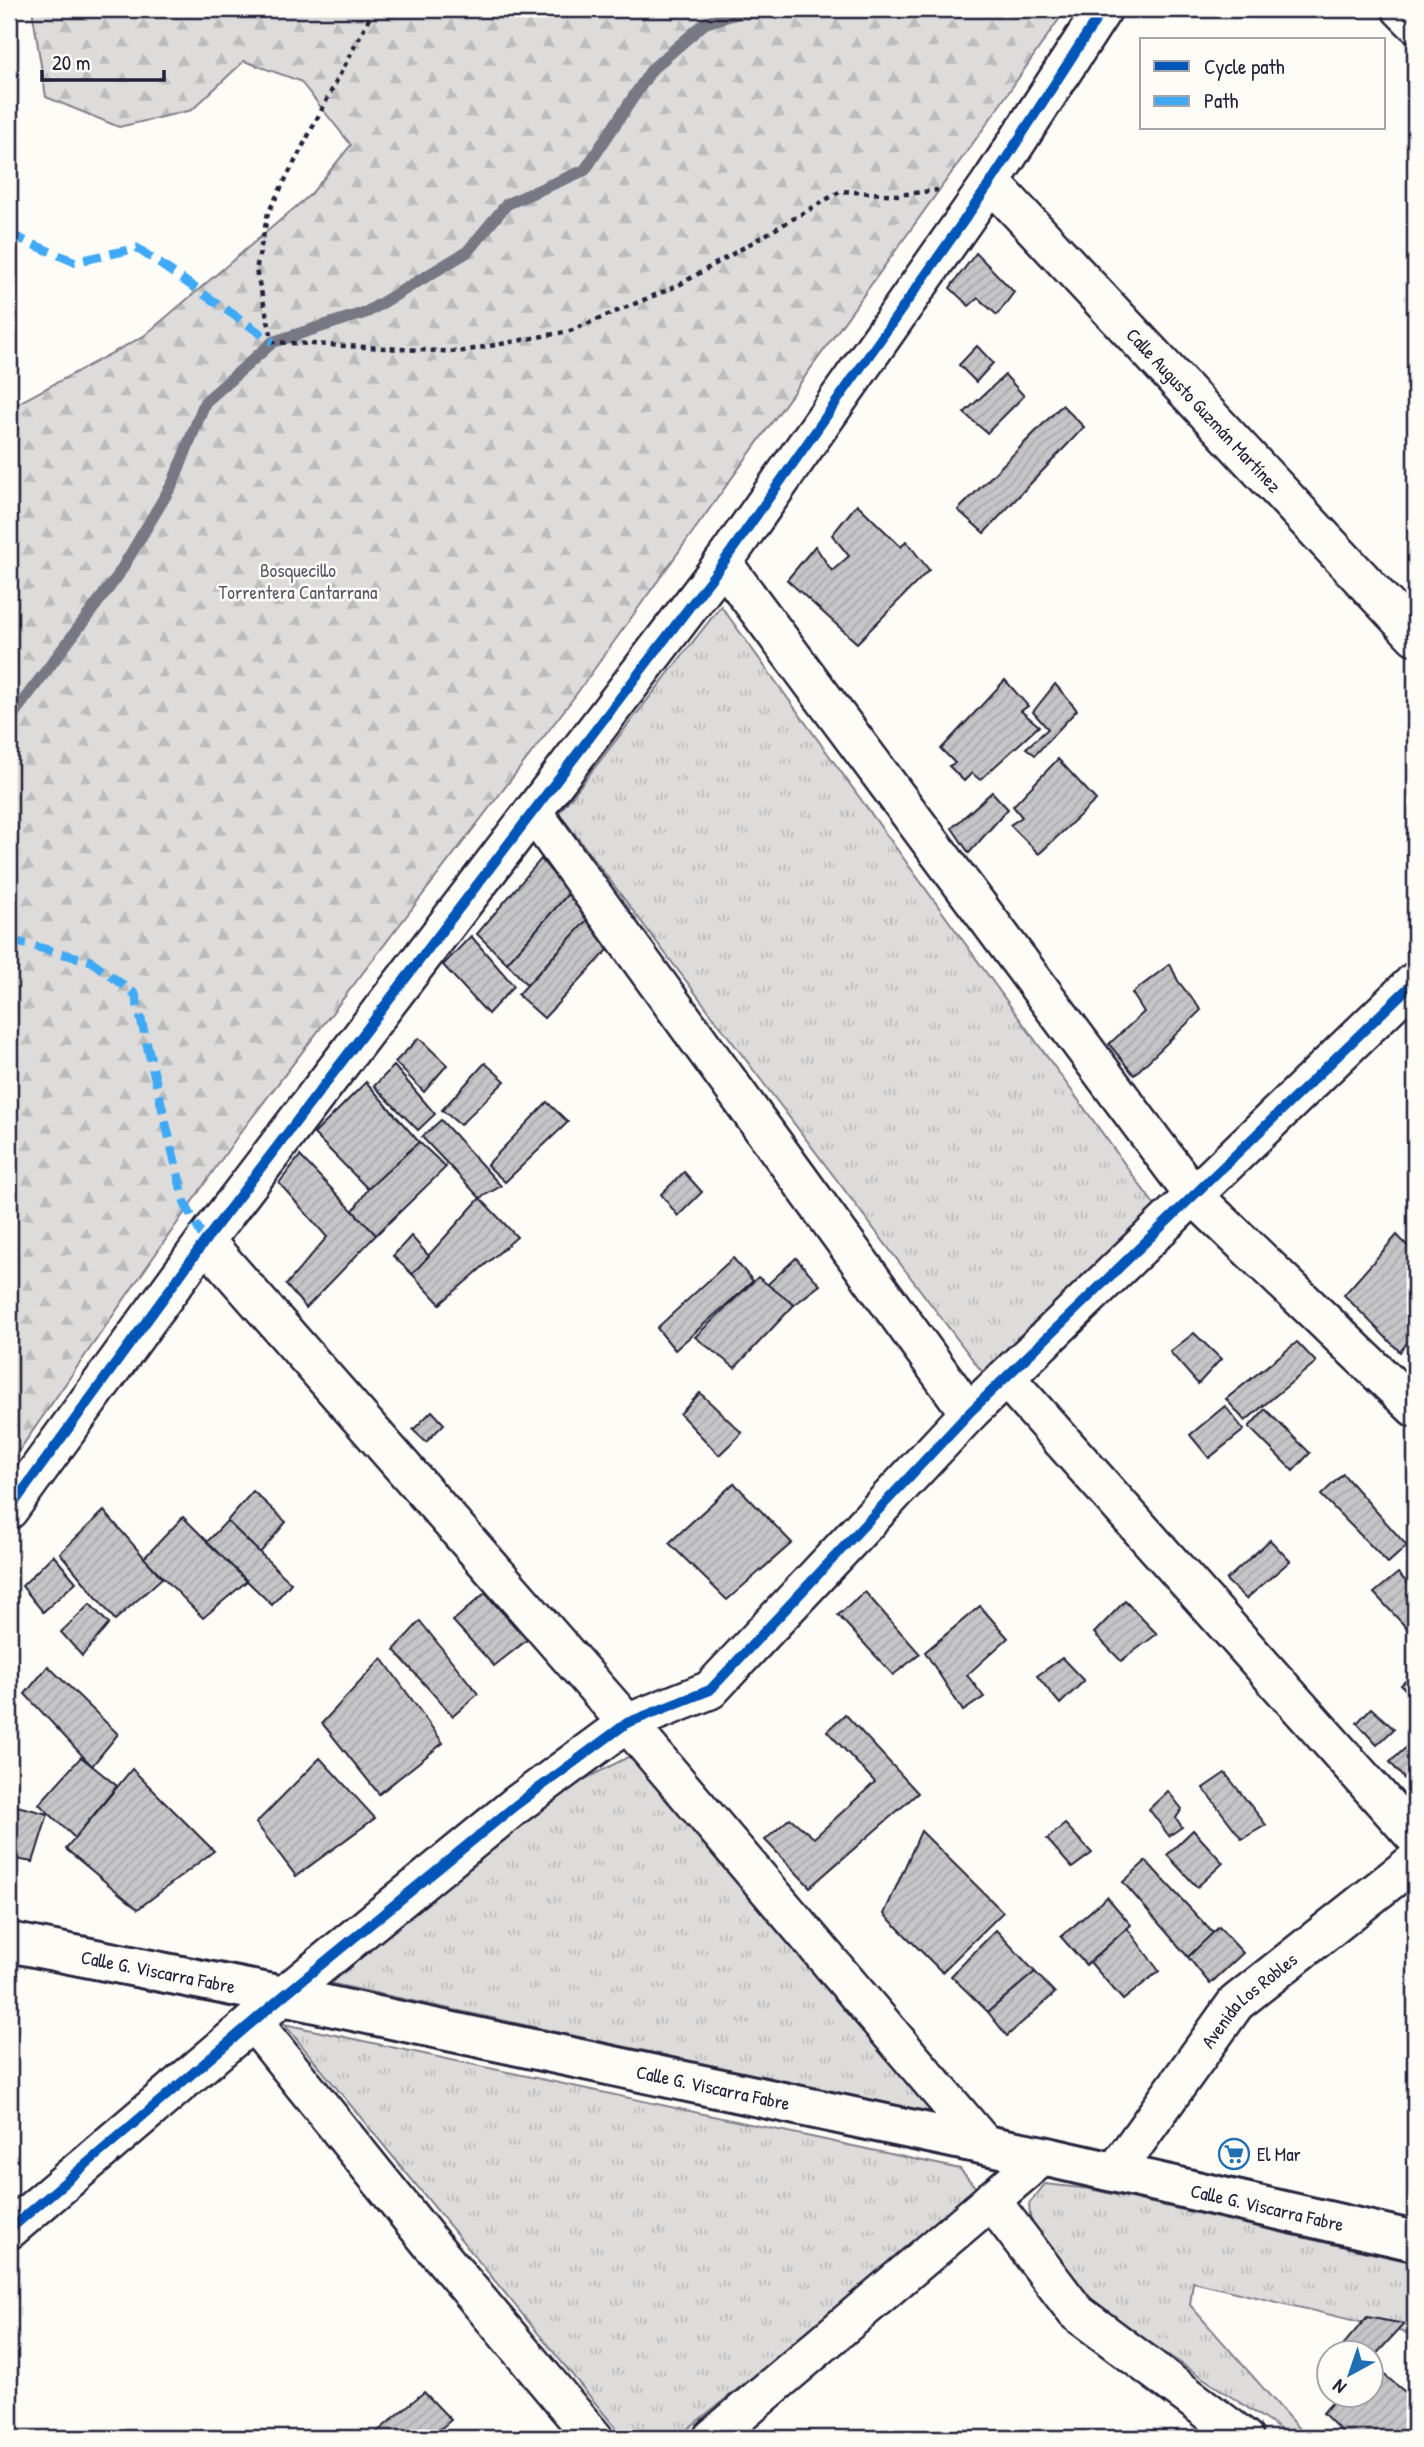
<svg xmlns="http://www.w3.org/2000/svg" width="1424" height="2447" font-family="'Patrick Hand',sans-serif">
<defs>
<pattern id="grass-tufts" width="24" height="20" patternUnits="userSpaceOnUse" patternTransform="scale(1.75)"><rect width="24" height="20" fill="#dddcdb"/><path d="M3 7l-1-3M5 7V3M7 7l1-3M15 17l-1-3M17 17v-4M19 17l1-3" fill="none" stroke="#bdbcbd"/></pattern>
<pattern id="forest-firs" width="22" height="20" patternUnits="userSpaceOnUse" patternTransform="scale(1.75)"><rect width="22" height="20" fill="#dddcdb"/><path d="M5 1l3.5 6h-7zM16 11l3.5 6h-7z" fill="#bdbcbd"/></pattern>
<pattern id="building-hatch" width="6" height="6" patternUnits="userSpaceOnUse" patternTransform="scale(1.75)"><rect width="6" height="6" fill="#c6c6c8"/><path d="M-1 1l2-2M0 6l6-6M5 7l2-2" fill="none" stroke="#aaaaad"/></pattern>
</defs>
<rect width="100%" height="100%" fill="#fdfcf7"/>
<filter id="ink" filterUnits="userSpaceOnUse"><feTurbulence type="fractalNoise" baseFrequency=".0143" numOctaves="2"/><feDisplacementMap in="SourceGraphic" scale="14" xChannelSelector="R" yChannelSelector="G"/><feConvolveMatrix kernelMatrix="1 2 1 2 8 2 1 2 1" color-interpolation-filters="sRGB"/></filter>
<g filter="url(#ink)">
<!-- grass -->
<g fill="url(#grass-tufts)" stroke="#807f8b" stroke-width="2">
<path d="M721,606l434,600 -172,167 -424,-560z"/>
<path d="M630,1756l309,358 -615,-132 187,-165z"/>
<path d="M284,2024l676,145 22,26 -306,243h-52z"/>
<path d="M1045,2184l45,5 325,74v72l-222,-53 -3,23 117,133h-14l-189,-126 -45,-46 -28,-39 -2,-23z"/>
</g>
<!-- forest -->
<path fill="url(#forest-firs)" stroke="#807f8b" stroke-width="2" d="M32,9h1034l-80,116 -414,575 -335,437 -228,328v-1057l135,-72 167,-142 40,-49 -51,-64 -56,-20 -52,49 -73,17 -73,-30z"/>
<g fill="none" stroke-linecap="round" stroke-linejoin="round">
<!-- stream -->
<path stroke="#787885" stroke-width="12" d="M9,720l108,-143 56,-94 32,-81 68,-60 94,-30 100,-60 40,-48 78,-34 67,-101 53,-46 47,-14"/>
</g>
<!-- building -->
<g fill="url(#building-hatch)" stroke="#22223b" stroke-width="2">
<path d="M976,253l38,39 -17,23 -19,-17 -9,8 -19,-18z"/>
<path d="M977,346l16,17 -17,19 -17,-17z"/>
<path d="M1005,375l19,21 -37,37 -23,-20z"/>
<path d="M1062,405l22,22 -100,106 -26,-23z"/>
<path d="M857,504l44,43 5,-6 23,29 -72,73 -70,-63 28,-34 17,25 17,-15 -17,-21z"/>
<path d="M1005,680l23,26 -7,5 18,15 -59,54 -8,-7 -8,8 -15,-15 6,-3 -14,-14z"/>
<path d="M1055,684l22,26 -42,45 -9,-7 22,-19 -15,-17z"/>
<path d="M1058,759l38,41 -57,54 -29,-29 12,-8 -9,-11z"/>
<path d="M992,792l16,17 -39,44 -17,-25z"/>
<path d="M541,859l28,34 -62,70 -30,-29z"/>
<path d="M569,893l18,27 -60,65 -20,-22z"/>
<path d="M587,920l21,30 -64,68 -26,-23z"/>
<path d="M471,936l43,50 -26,28 -45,-49z"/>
<path d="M1170,964l8,17 23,29 -67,65 -25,-31 35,-32 -12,-19z"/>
<path d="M419,1038l28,27 -23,27 -29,-30z"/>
<path d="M485,1063l20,18 -45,44 -18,-15z"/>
<path d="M394,1066l41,48 -17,16 -44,-44z"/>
<path d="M366,1082l53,60 -51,47 -54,-55z"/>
<path d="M547,1102l21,20 -63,60 -18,-17z"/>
<path d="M441,1120l60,66 -21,12 -58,-61z"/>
<path d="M419,1142l27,25 -70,68 -23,-24 15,-22z"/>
<path d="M300,1156l76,79 -70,73 -20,-23 41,-48 -48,-54z"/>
<path d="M684,1172l18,20 -24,24 -17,-22z"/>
<path d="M480,1198l37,39 -77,67 -28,-30z"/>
<path d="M1397,1235l18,19v78l-15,20 -56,-57z"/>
<path d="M411,1236l18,20 -17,18 -19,-18z"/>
<path d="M733,1258l20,23 -78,69 -18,-22z"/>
<path d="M796,1258l24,27 -26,20 -27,-20z"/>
<path d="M758,1277l36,28 -59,63 -40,-31z"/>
<path d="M1194,1333l27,26 -23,25 -28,-32z"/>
<path d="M1297,1342l19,20 -71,59 -19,-22z"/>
<path d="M700,1393l42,40 -23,22 -39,-41z"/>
<path d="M1225,1406l19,24 -35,28 -19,-23z"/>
<path d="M1265,1409l45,44 -17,18 -44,-44z"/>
<path d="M432,1411l12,13 -18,18 -13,-12z"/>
<path d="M1343,1474l64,72 -19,17 -67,-68z"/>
<path d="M734,1483l58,60 -65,57 -58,-57z"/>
<path d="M253,1491l33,31 -26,31 -33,-32z"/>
<path d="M104,1511l58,67 -47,42 -55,-67z"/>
<path d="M183,1517l64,64 -44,37 -59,-60z"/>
<path d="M227,1521l64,62 -19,22 -65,-63z"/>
<path d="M1270,1540l20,21 -44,38 -20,-19z"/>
<path d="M53,1555l23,27 -33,30 -21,-26z"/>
<path d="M1398,1573l17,18v46l-41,-44z"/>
<path d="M865,1592l55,62 -27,21 -55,-60z"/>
<path d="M485,1593l42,47 -33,26 -41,-45z"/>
<path d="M1125,1601l32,33 -36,27 -27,-28z"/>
<path d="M90,1604l19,20 -27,32 -21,-24z"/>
<path d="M980,1606l28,32 -41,37 17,22 -21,14 -38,-59z"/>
<path d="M420,1621l58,73 -25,22 -59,-66z"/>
<path d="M382,1658l61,85 -64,51 -57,-71z"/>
<path d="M1062,1658l22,23 -24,23 -23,-28z"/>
<path d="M48,1666l70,68 -26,32 -67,-72z"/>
<path d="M1415,1672v27l-14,-14z"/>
<path d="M1371,1708l23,21 -17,16 -20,-22z"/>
<path d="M845,1714l73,79 -108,94 -45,-47 25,-22 24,20 61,-56 -48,-51z"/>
<path d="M1409,1745l6,6v34l-3,3 -22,-26z"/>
<path d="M81,1757l36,29 -42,52 -36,-34z"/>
<path d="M320,1758l55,60 -79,58 -40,-53z"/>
<path d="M132,1769l82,82 -76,58 -72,-60z"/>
<path d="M1225,1773l41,52 -24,14 -39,-51z"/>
<path d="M1168,1791l14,18 -6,9 6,9 -13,9 -20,-27z"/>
<path d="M9,1804l39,10 -15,48 -24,-4z"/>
<path d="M1065,1824l27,29 -20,15 -25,-29z"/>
<path d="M1193,1830l30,33 -26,24 -30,-32z"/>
<path d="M921,1831l82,81 -61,60 -58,-58z"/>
<path d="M1146,1861l67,72 -25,24 -65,-75z"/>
<path d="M1107,1897l24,28 -45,40 -25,-28z"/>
<path d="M1219,1927l24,26 -33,31 -22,-27z"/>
<path d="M1127,1928l32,43 -36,29 -33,-38z"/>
<path d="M996,1930l39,42 -47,40 -37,-36z"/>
<path d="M1035,1972l20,21 -48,43 -19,-24z"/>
<path d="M1415,2167v35l-7,-2z"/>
<path d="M1367,2317l37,7 -32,35v-7h-35z"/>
<path d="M1372,2365l43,35v38h-67l-25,-25 16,-19h33z"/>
<path d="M424,2392l27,28 -13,11 6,7h-74z"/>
</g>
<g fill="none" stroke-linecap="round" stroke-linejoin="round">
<!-- minor casing -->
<g stroke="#22223b" stroke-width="42">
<g id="minor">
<path d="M1401,9l14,14"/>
<path id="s1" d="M991,182l424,454"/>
<path d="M723,563l471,633 221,212"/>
<path d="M533,812l436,601"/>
<path d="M205,1241l422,482 358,422"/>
<path d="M1006,1378l409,459"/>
<path d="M9,1510l196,-269 518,-678 268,-381 112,-173"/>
<path d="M253,2022l179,223 162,193"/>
<path id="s2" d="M1115,2172l121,-169 179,-142"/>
<path d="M991,2200l85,112 168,126"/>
<path d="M9,2230l274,-234 233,-191 111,-82 83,-33 259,-277 446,-432"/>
<path d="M712,2438l331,-282"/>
</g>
</g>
<!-- tertiary casing -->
<g stroke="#22223b" stroke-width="44">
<g id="tertiary">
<path id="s3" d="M9,1942l274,54 702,149 58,11 372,85"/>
</g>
</g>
<!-- path -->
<path stroke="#22223b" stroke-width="4.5" stroke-dasharray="5 5" stroke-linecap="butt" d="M374,9l-106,204 -12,57 17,72 185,10 112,-21 109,-46 162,-94 57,4 40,-5"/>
<!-- minor -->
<use href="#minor" stroke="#fdfcf7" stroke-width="37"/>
<!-- tertiary -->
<use href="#tertiary" stroke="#fdfcf7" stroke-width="38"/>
<!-- quiet -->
<g stroke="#3fa9f5" stroke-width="9" stroke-dasharray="18 9" stroke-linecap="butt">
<path d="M9,234l66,28 62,-14 136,94"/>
<path d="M9,940l82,21 44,33 50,210 20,37"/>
</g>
<!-- cycleway casing -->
<g stroke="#fdfcf7" stroke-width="15">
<g id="cycleway">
<path d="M9,1510l196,-269 518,-678 268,-381 112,-173"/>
<path d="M9,2230l274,-234 233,-191 111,-82 83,-33 259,-277 446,-432"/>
</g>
</g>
<!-- cycleway -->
<use href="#cycleway" stroke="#0057b8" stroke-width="10"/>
</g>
</g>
<!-- icons -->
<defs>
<g id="supermarket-ring" transform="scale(1.575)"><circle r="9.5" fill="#fdfcf7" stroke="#1f6fb2" stroke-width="1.5"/><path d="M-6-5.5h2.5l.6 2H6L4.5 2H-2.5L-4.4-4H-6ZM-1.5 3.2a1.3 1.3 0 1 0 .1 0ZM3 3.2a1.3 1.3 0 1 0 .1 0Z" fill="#1f6fb2"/></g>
</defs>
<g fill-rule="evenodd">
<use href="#supermarket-ring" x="1234" y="2154"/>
</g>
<g text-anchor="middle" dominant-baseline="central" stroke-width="5" stroke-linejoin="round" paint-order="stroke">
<!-- street labels -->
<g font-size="19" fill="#22223b" stroke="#fdfcf7">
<text stroke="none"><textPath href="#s1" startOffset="312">Calle Augusto Guzmán Martínez</textPath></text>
<text stroke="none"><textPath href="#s3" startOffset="152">Calle G. Viscarra Fabre</textPath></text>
<text stroke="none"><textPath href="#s2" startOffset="219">Avenida Los Robles</textPath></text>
<text stroke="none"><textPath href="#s3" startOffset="719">Calle G. Viscarra Fabre</textPath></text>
<text stroke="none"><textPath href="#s3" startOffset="1286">Calle G. Viscarra Fabre</textPath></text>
</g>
<!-- park labels -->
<g font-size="19" fill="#5a5a6b" stroke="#fdfcf7">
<text x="298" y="570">Bosquecillo<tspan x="298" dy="22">Torrentera Cantarrana</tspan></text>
</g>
<!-- poi labels -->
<g font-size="19" fill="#22223b" stroke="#fdfcf7" text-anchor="start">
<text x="1257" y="2154">El Mar</text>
</g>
</g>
<!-- margin -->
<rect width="1424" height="2447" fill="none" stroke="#fdfcf7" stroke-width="35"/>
<rect x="18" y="18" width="1389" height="2412" fill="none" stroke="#22223b" stroke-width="2.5" filter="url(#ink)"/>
<!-- legend -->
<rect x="1140" y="38" width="245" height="91" fill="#fdfcf7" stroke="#a5a5ac" stroke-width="2"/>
<rect x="1154" y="61" width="35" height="10" fill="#0057b8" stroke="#a5a5ac" stroke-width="2"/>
<text x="1204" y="74" font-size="21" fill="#22223b">Cycle path</text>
<rect x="1154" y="96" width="35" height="10" fill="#3fa9f5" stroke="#a5a5ac" stroke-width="2"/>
<text x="1204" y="108" font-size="21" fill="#22223b">Path</text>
<!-- north arrow -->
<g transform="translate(1350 2374) rotate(220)"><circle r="33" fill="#fdfcf7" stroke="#a5a5ac" stroke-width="2"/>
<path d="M0-5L12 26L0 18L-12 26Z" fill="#1f6fb2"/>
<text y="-10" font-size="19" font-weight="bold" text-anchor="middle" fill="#22223b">N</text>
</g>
<!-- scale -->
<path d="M42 70v10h122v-10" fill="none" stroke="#22223b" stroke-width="3.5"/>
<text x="52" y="70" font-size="21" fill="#22223b" stroke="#fdfcf7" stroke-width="5" paint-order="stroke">20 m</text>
</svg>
